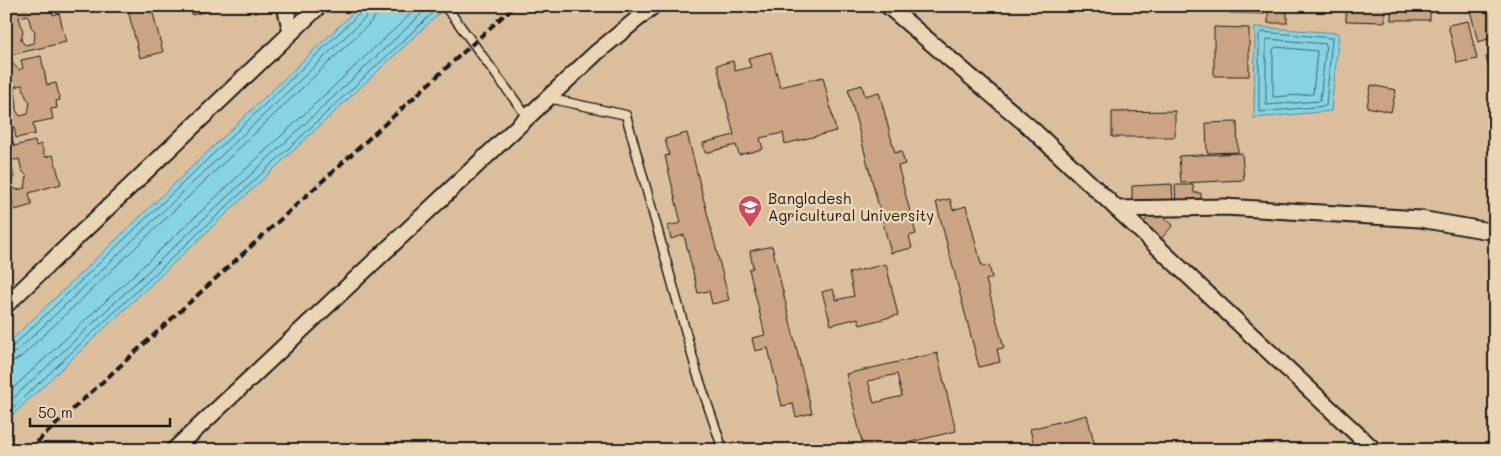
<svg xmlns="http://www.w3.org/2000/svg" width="1501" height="456" font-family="Mali,sans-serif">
<rect width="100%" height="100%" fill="#e8ceac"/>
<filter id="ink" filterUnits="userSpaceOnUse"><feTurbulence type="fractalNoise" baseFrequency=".02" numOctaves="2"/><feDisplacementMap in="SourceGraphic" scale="10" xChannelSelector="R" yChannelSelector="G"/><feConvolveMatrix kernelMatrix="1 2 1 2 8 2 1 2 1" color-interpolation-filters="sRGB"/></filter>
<g filter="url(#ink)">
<!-- built -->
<rect fill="#dbbf9d" x="6" y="6" width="1489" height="444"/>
<!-- water -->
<g fill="#86d3e4" stroke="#5c8a94">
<path d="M360,6h87l-441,415v-76z"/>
<path d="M1255,27l84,6 -8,78 -77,7z"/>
</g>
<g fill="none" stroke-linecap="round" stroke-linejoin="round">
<!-- shore -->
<g stroke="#46656c" stroke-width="1">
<path d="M1262,32l70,6 -6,68 -67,6v-77z"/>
<path d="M1268,39l58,5 -6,57 -54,4v-63z"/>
<path d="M1276,47l41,4 -4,43 -40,3v-47z"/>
<path d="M6,349l6,-2 349,-335 2,-6"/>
<path d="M6,355l10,-3 350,-335 3,-5v-6"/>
<path d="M6,362l8,-1 7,-4 350,-335 5,-7 1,-9"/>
<path d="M6,395l413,-389"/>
<path d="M6,405l424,-399"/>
<path d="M6,414l433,-407"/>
</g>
</g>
<!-- building -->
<g fill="#cba583" stroke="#1c1c1c" fill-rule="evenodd">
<path d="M12,6h30l1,5 9,-2 1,6 6,-2 7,29 -60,14v-47zM28,15l3,12 4,4 -1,12 -9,2 -4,-5 2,-8 -4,-15z"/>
<path d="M127,6h24l12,46 -23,6z"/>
<path d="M190,6h20l1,4 -19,5z"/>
<path d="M1230,6h34v8l-35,-1z"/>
<path d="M1346,6h39v16l-39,-1z"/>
<rect x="1391" y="6" width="39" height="14"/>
<path d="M1469,6h26v31l-17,5z"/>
<rect x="1268" y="8" width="19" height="15"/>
<path d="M1468,21l9,38 -20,4 -9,-38z"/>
<path d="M1214,27l35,1v48h-35z"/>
<path d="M771,52l9,35 43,-10 13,54 -51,13 -2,-11 -23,5 3,11 -24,6 -3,-10 -31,8 -2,-10 31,-8 -17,-70 16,-4 2,10 16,-4 -3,-9z"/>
<path d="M1495,55v37l-9,-35z"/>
<path d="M41,56l6,29 9,-2 4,17 -4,1 1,7 -6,1 2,10 -20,4 2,11 -19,4 -2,-11 -8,2v-47l4,-1 -1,-8 -3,1v-9l6,-1 -1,-2 8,8 4,-2 -2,-8zM22,85l4,12 4,5 -2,12 -8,2 -4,-6 1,-7 -3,-16z"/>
<path d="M862,85l3,11 14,-4 16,61 6,-2 4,13 -7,2 18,68 -7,2 3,12 -21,5 -43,-164z"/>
<path d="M1371,85l25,5 -5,22 -24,-5z"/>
<path d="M1175,111v26h-63v-25z"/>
<path d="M1237,122l1,30 -31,1 -1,-30z"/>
<path d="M687,133l42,167 -17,4 -3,-13 -11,2 -14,-58 -13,4 -3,-13 13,-3 -16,-67 4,-1 -4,-16z"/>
<path d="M12,137l2,9 21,-5 1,5 5,-2 4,13 8,-2 8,29 -32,9 3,12 -17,5 -3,-13 -6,2v-61zM19,159l3,12 5,5 -2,12 -9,2 -4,-6 2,-8 -4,-15z"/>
<path d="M1242,153l2,27 -63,3 -2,-27z"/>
<path d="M1172,184l1,19 -41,2v-19z"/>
<path d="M1175,185h18l1,8h7v11l-25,1z"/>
<path d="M950,199l3,11 13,-4 16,61 7,-2 3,13 -6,2 18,68 -7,1 3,13 -21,5 -43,-165z"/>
<path d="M1155,209l18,16 -12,14 -18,-16z"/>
<path d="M772,246l40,167 -16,4 -3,-13 -11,2 -14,-58 -13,3 -3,-13 13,-3 -16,-66 4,-1 -3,-17z"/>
<path d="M886,264l12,51 -38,10 -2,-7 -27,7 -9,-33 11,-3 3,11 18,-4 -5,-23z"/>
<path d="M937,353l19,78 -78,19h-14l-18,-76zM897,374l5,22 -28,7 -6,-22z"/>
<path d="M1087,415l9,35h-61l-5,-21z"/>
</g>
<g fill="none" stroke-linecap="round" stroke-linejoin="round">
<!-- service casing -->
<g stroke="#1c1c1c" stroke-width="11">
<g id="service">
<path d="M444,6l9,10 75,102"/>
<path d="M548,98l78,17 71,258 26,77"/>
</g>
</g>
<!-- minor casing -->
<g stroke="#1c1c1c" stroke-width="19">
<g id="minor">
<path d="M285,6l6,26"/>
<path d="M888,6l145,124 341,320"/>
<path d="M1117,209l108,-2 195,12 75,13"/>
<path d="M6,305l313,-299"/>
<path d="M174,450l374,-352 48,-45 57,-47"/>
</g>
</g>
<!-- service -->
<use href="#service" stroke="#ebd5b4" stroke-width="8"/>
<!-- minor -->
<use href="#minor" stroke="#ebd5b4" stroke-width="15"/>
<!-- rail -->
<path stroke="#1c1c1c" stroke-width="4" stroke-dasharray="8 4" stroke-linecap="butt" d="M28,450l486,-444"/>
</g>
</g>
<!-- icons -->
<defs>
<g id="university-pin" transform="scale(1.25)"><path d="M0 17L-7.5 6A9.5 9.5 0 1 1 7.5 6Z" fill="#d1495b" stroke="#ebd5b4"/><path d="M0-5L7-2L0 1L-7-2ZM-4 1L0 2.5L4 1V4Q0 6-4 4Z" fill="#fff"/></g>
</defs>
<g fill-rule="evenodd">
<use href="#university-pin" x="750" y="207"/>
</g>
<g text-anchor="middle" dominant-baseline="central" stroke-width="5" stroke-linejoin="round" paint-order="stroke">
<!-- poi labels -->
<g font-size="15" fill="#1c1c1c" stroke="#ebd5b4" text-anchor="start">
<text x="768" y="198">Bangladesh<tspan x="768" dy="17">Agricultural University</tspan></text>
</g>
</g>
<!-- margin -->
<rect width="1501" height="456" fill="none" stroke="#ebd5b4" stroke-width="25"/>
<rect x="12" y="12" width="1476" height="431" fill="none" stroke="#1c1c1c" stroke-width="2" filter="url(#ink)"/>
<!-- scale -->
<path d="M30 418v8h140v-8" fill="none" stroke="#1c1c1c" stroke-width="2.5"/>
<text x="38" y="418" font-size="15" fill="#1c1c1c" stroke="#ebd5b4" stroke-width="4" paint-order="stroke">50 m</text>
</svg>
